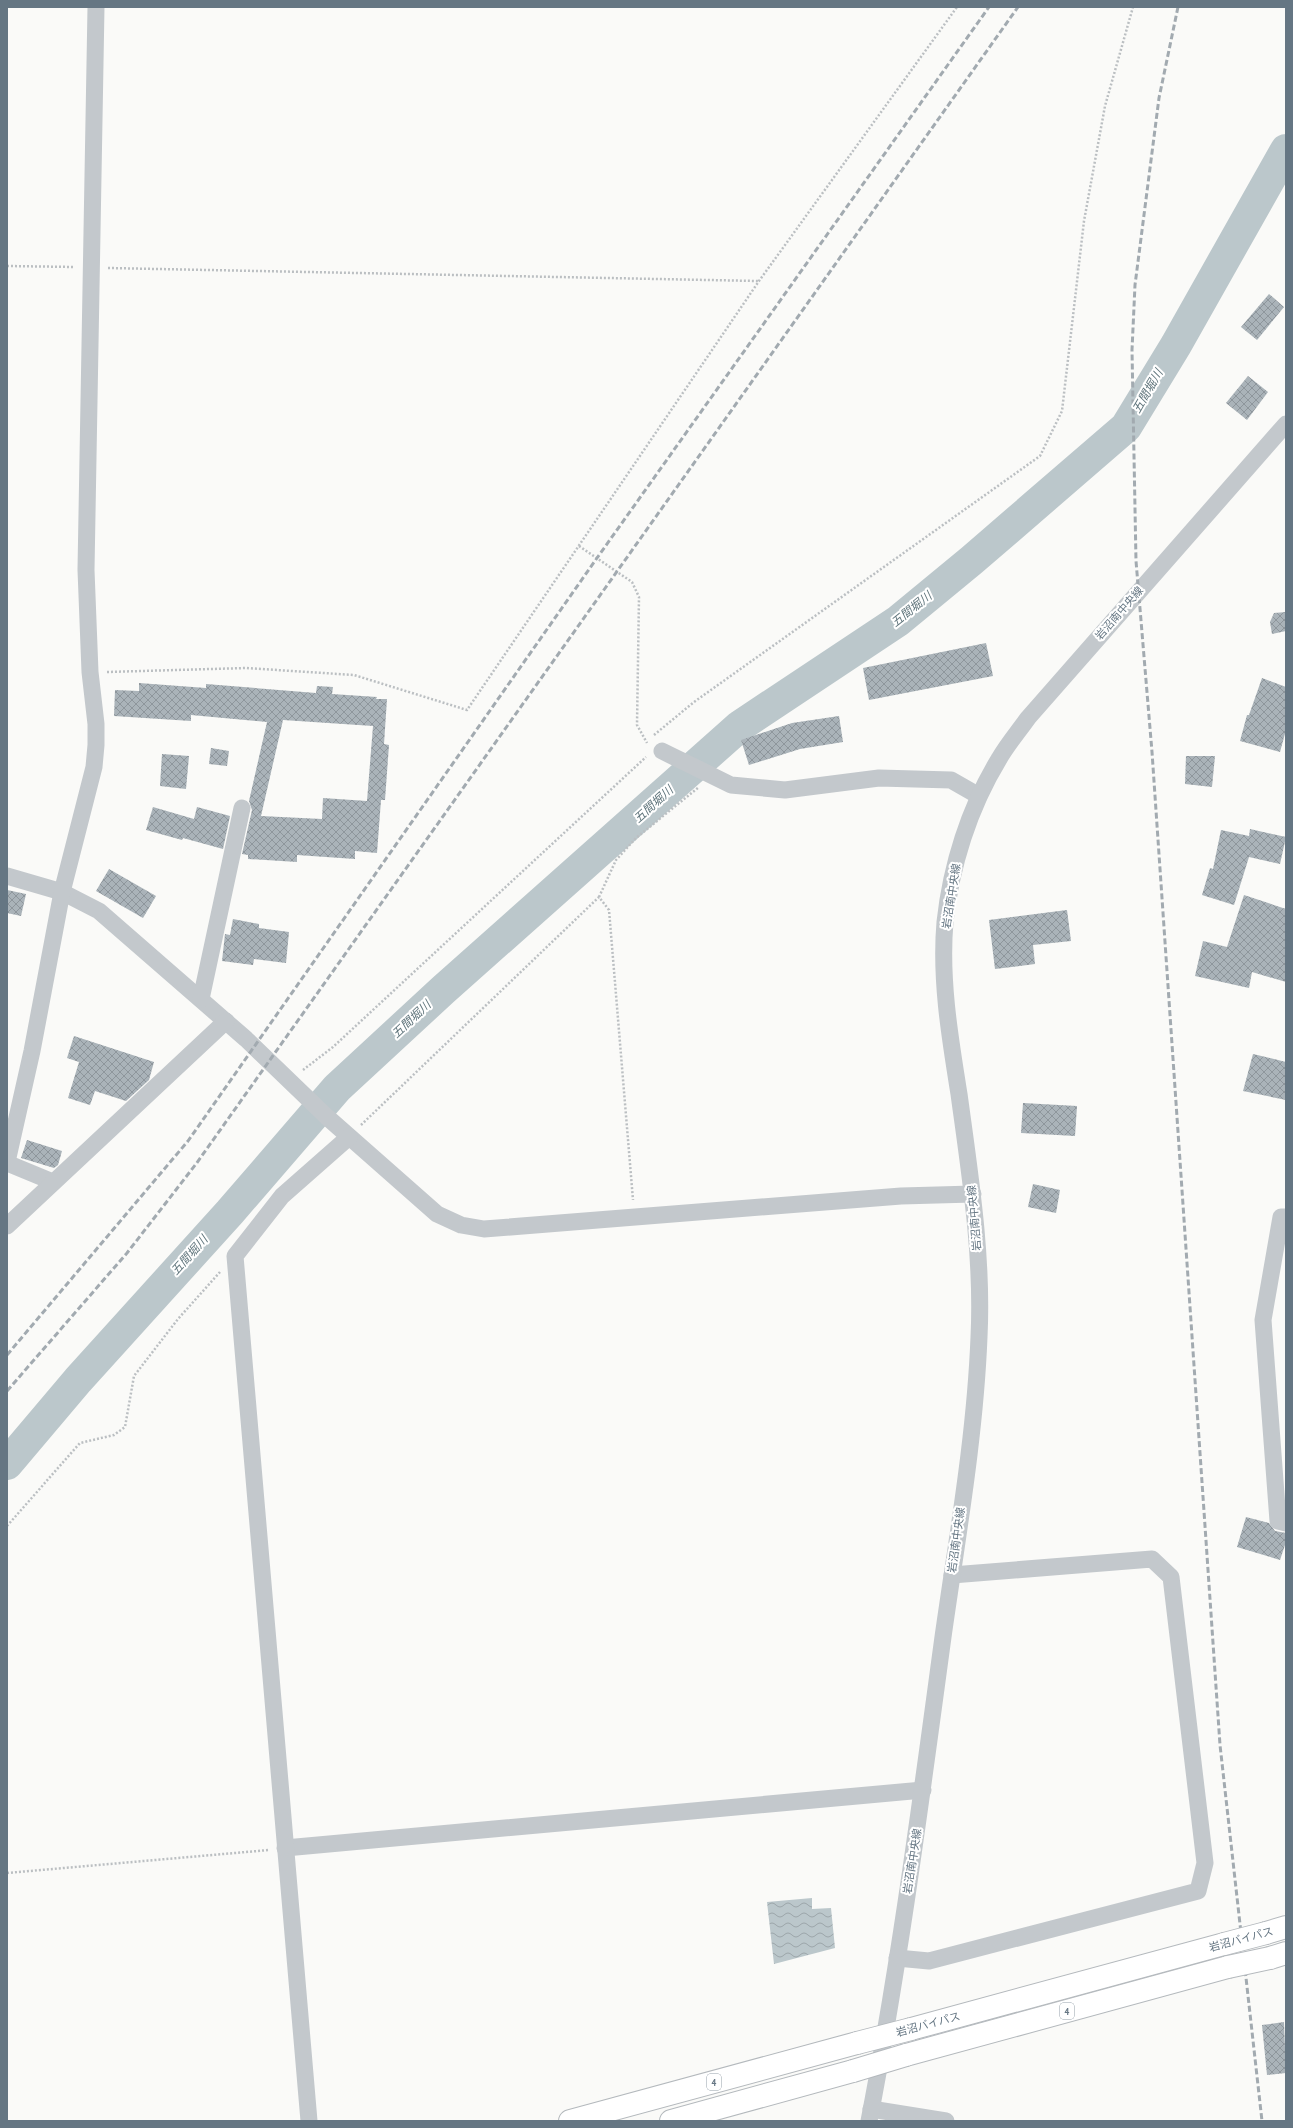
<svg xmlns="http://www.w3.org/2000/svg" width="1293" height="2128" font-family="'PT Sans Narrow','Noto Sans JP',sans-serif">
<defs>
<pattern id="water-waves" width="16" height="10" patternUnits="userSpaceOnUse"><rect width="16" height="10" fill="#bbc7cb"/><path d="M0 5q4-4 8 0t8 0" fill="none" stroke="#9ca6aa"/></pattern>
<pattern id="building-cross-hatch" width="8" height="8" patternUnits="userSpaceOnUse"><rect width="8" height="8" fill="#aab3b9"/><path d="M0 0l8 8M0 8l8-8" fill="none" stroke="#8e969c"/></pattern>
</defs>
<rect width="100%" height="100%" fill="#fafaf8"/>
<!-- water -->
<path fill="url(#water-waves)" d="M812,1898v11l19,-1 4,40 -61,16 -7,-62z"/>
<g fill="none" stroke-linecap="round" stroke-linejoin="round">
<!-- river -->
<path stroke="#bbc7cb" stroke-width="32" d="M7,1464l71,-84 152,-168 107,-124 106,-98 297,-264 158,-105 74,-61 154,-133 50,-82 110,-195"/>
</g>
<!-- building -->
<g fill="url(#building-cross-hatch)" fill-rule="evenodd">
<path d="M1269,294l15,13 -27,33 -16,-13z"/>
<path d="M1248,376l20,16 -21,28 -21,-17z"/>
<path d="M1286,612v19l-14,3 -2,-12 4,-9z"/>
<path d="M986,643l7,33 -124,24 -6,-32z"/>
<path d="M1262,678l24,9v43l-6,22 -40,-11 7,-26h2z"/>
<path d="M139,683l67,5v-4l110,9 1,-7 16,1 -1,7 45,3 -1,2h11l-3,45 5,1 -4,55h-4l-4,53 -22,-2v8l-58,-4v7l-49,-3v-4l-6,-1 10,-44 -3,-9 18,-79 -76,-7v6l-77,-5 1,-26 24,1zM283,720l90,6 -6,75 -44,-3 -1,21 -61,-3z"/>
<path d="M839,716l4,26 -43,7 -51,16 -8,-25 51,-17z"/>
<path d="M211,748l18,3 -2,15 -18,-2z"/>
<path d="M162,754l27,2 -3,33 -26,-3z"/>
<path d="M1186,756h29l-3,31 -27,-3z"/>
<path d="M153,807l41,12 3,-12 33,9 -7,33 -40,-11 -1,2 -36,-10z"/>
<path d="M1250,829l36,8 -6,27 -31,-7 -15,48 -32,-10 8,-27 3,1 8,-39 28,6z"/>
<path d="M109,869l47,27 -13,22 -47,-27z"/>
<path d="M7,890l19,4 -5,22 -14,-3z"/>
<path d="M1244,895l42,14v73l-34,-10 -3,16 -54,-12 8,-35 24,6z"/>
<path d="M1067,910l4,31 -38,4 2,19 -40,5 -6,-49z"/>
<path d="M233,919l26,5v4l30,4 -3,31 -32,-4 -1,6 -31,-4 3,-27 5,1z"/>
<path d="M74,1036l80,26 -5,18 -23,21 -31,-10 -5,14 -22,-7 11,-36 -12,-4z"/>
<path d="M1253,1054l33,8v38l-43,-9z"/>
<path d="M1023,1103l54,3 -2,30 -54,-3z"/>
<path d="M27,1140l35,11 -4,14 -4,3 -33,-10z"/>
<path d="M1033,1184l27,6 -4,23 -28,-6z"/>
<path d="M1246,1517l23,6 6,8 11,2v9l-6,18 -43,-13z"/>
<path d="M1284,2022l2,51 -19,2 -5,-50z"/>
</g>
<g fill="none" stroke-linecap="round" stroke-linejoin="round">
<!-- highway casing -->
<g stroke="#b4b9bd" stroke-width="24">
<g id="highway">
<path d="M1266,1933l20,-6"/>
<path d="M1270,1958l16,-5"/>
<path d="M911,2029l313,-85"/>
<path d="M906,2055l322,-88"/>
<path d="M570,2121l287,-78"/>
<path d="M671,2121l182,-50"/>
</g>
</g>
<!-- path -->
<g stroke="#bbbfc2" stroke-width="2.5" stroke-dasharray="2 2" stroke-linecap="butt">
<path d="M7,266l68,1"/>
<path d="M108,268l650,13"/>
<path d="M579,546l53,36 7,15 -2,128 10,18"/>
<path d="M107,672l139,-4 108,7 113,35 292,-429 198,-274"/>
<path d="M654,735l40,-33 346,-246 22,-45 22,-190 21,-115 28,-99"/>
<path d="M599,897l17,-37 20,-22 63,-51"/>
<path d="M303,1070l30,-23 313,-290"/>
<path d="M361,1125l238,-228 10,13 24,290"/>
<path d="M7,1526l73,-83 34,-8 11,-8 9,-51 44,-57 42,-47"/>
<path d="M7,1873l262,-23"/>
</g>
<!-- minor -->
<g stroke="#c3c8cc" stroke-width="17">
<path d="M662,751l69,34 54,5 94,-12 72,2 28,16"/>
<path d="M7,876l55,16 37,19 147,128 81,78 110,97 24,11 23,4 417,-33 72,-2"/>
<path d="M201,999l41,-191"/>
<path d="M7,1162l25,-111 30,-159 32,-125 2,-22v-21l-6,-52 -4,-102 10,-563"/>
<path d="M7,1163l46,19"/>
<path d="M1286,1217h-5l-18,103 15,201 8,2"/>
<path d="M7,1226l219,-205"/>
<path d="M285,1848l638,-58"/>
<path d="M897,1958l32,3 269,-70 7,-28 -34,-286 -19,-18 -200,16"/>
<path d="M871,2109l75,12"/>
<path d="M309,2121l-74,-865 47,-60 67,-59"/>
<path d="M869,2121c31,-160 52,-322 74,-484 14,-99 32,-199 36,-300 4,-81 -9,-162 -20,-243 -9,-56 -19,-115 -14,-172 6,-56 24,-114 54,-163 8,-14 19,-27 29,-41l258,-294"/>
</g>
<!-- highway -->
<use href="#highway" stroke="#fff" stroke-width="22"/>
<!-- rail -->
<g stroke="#a2aab0" stroke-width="3" stroke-dasharray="6 3" stroke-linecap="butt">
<path d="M1178,7l-19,91 -24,187 -3,65 4,211 16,191 68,993 42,376"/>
<path d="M7,1355l181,-214 409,-583 392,-551"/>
<path d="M7,1391l120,-138 69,-89 822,-1157"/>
</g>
<!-- highway-bridge casing -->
<g stroke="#b4b9bd" stroke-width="24" stroke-linecap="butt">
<g id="highway-bridge">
<path d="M1224,1944l42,-11"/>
<path d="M1228,1967l42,-9"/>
<path d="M857,2043l54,-14"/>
<path d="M853,2071l53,-16"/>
</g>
</g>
<!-- highway-bridge -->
<use href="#highway-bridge" stroke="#fff" stroke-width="22"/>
</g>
<g text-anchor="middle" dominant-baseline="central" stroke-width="4" stroke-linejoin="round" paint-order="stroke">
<!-- shield labels -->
<g fill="#fff" stroke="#939fa8" stroke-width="1">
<rect x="1060" y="2003" width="14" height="16" rx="3"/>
<rect x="707" y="2074" width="14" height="16" rx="3"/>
</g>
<g font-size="10" font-weight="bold" fill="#657683">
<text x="1067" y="2011">4</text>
<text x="714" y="2082">4</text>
</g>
<!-- street labels -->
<g font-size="11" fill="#657683" stroke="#fff">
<text transform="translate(1119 613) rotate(-49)">岩沼南中央線</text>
<text transform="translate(951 896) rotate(-81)">岩沼南中央線</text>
<text transform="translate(974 1218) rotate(-95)">岩沼南中央線</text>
<text transform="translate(956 1540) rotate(-82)">岩沼南中央線</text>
<text transform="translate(912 1861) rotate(-81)">岩沼南中央線</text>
<text transform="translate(1241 1939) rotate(-15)">岩沼バイパス</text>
<text transform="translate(928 2024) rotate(-15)">岩沼バイパス</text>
</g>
<!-- water labels -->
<g font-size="12" font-style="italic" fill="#60757c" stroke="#fff">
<text transform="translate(1147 391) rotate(-60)">五間堀川</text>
<text transform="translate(911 609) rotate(-39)">五間堀川</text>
<text transform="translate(653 804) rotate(-42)">五間堀川</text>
<text transform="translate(411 1019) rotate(-43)">五間堀川</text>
<text transform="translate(189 1255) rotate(-48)">五間堀川</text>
</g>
</g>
<!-- border -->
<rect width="1293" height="2128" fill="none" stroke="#657683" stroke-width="16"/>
</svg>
